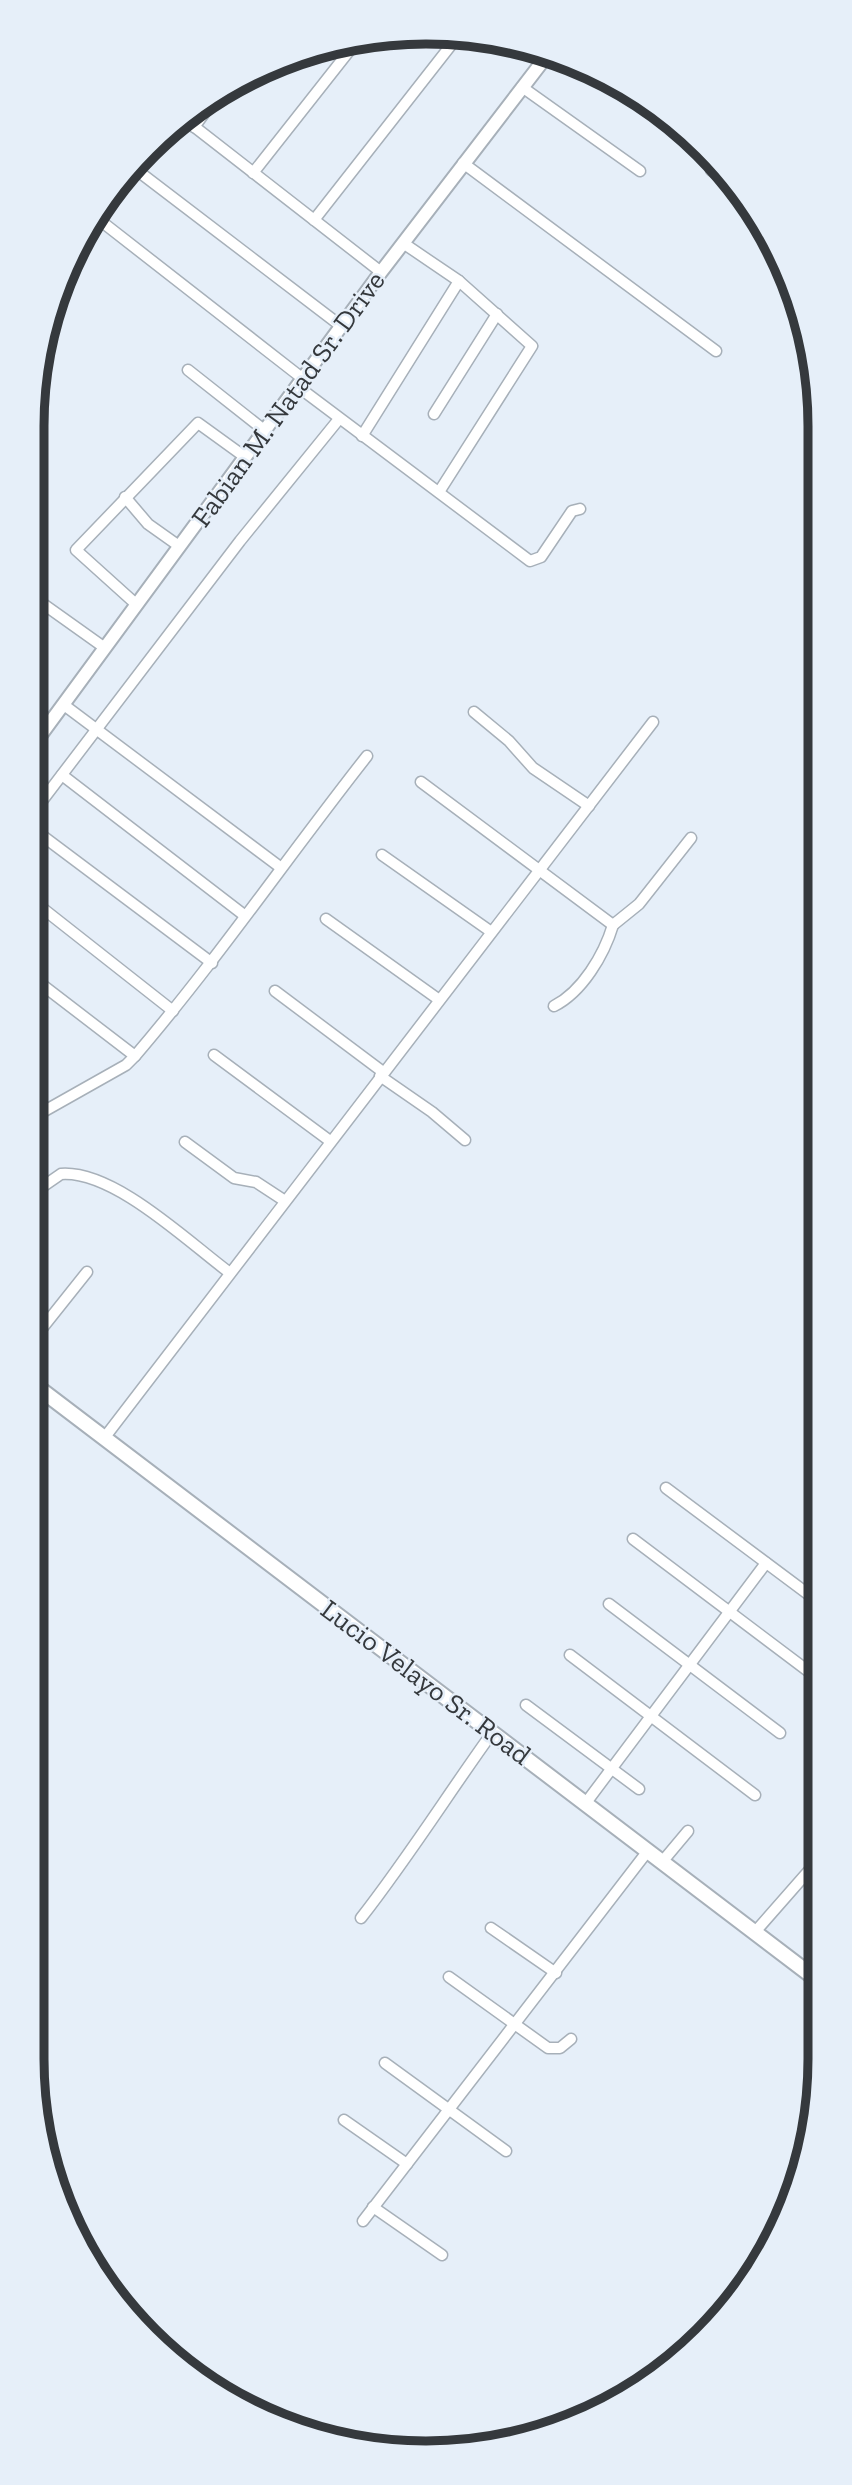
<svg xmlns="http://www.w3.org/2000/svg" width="852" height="2485" font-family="'Zilla Slab',serif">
<rect width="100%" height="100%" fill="#e6eff9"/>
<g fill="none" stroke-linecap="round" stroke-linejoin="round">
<!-- minor casing -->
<g stroke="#a7b0b9" stroke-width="13">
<g id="minor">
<path d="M522,87l118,84"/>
<path d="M187,121l194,151"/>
<path d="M194,127l26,-35"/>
<path d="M711,156v14l28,21"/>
<path d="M463,163l253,188"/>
<path d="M134,168l207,158"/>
<path d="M253,173l104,-132"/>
<path d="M97,218l205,160"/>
<path d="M314,220l141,-180"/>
<path d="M403,243l56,38 73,65 -93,146"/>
<path d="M188,370l76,60"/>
<path d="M297,386l233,175 11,-4 31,-46 8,-2"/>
<path d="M434,414l63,-100"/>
<path d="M362,436l97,-155"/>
<path d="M125,497l23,27 31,22"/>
<path d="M32,596l73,52"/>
<path d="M137,605l-61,-55 122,-127 47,34"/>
<path d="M64,705l216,162"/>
<path d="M474,712l35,29 24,27 56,38"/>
<path d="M62,775l182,140"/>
<path d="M421,782l192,143 26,-21 52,-66"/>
<path d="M32,814l208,-273 99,-122"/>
<path d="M32,828l180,135"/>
<path d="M382,855l108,76"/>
<path d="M32,900l141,111"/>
<path d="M326,919l112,80"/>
<path d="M32,977l103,79"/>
<path d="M275,991l108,81"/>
<path d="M554,1006c28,-14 50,-51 59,-81"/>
<path d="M214,1055l116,86"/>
<path d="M380,1076l52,36 33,28"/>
<path d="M32,1118l94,-53 9,-9c82,-96 154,-201 232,-300"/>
<path d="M185,1142l49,36 22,4 29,19"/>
<path d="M32,1194l29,-20c53,-4 127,68 169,99"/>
<path d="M32,1341l55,-69"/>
<path d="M105,1437l548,-715"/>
<path d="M666,1488l154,115"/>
<path d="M633,1539l187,141"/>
<path d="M609,1604l171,129"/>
<path d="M570,1655l185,140"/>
<path d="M526,1705l113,84"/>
<path d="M585,1804l181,-241"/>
<path d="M662,1862l26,-31"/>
<path d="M361,1918c47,-60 87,-124 131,-185"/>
<path d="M491,1928l65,45"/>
<path d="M755,1932l65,-74"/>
<path d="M449,1977l99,71h12l11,-9"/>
<path d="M385,2063l121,88"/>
<path d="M344,2120l63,44"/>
<path d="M373,2207l69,48"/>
<path d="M363,2221l284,-369"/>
<path d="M741,2292l17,-23"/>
</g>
</g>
<!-- tertiary casing -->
<g stroke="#a7b0b9" stroke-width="16">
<path id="tertiary" d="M32,747l349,-475 168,-219"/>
</g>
<!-- secondary casing -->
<g stroke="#a7b0b9" stroke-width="18">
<path id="secondary" d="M32,1383l788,599"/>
</g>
<!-- minor -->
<use href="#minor" stroke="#fff" stroke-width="10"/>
<!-- tertiary -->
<use href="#tertiary" stroke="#fff" stroke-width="12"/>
<!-- secondary -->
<use href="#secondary" stroke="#fff" stroke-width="14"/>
</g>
<g text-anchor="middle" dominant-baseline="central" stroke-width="5" stroke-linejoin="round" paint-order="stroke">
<!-- street labels -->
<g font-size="28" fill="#35393d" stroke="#e6eff9">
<text transform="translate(288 399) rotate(-54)">Fabian M. Natad Sr. Drive</text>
<text transform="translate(426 1682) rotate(37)">Lucio Velayo Sr. Road</text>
</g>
</g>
<!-- crop -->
<path d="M0 0H852V2485H0ZM426 44H426A382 382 0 0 1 808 426V2059A382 382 0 0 1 426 2441H426A382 382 0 0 1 44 2059V426A382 382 0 0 1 426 44Z" fill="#e6eff9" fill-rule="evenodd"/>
<path fill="none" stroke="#35393d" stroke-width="9" d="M426 44H426A382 382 0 0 1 808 426V2059A382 382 0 0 1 426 2441H426A382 382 0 0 1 44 2059V426A382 382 0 0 1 426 44Z"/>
</svg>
